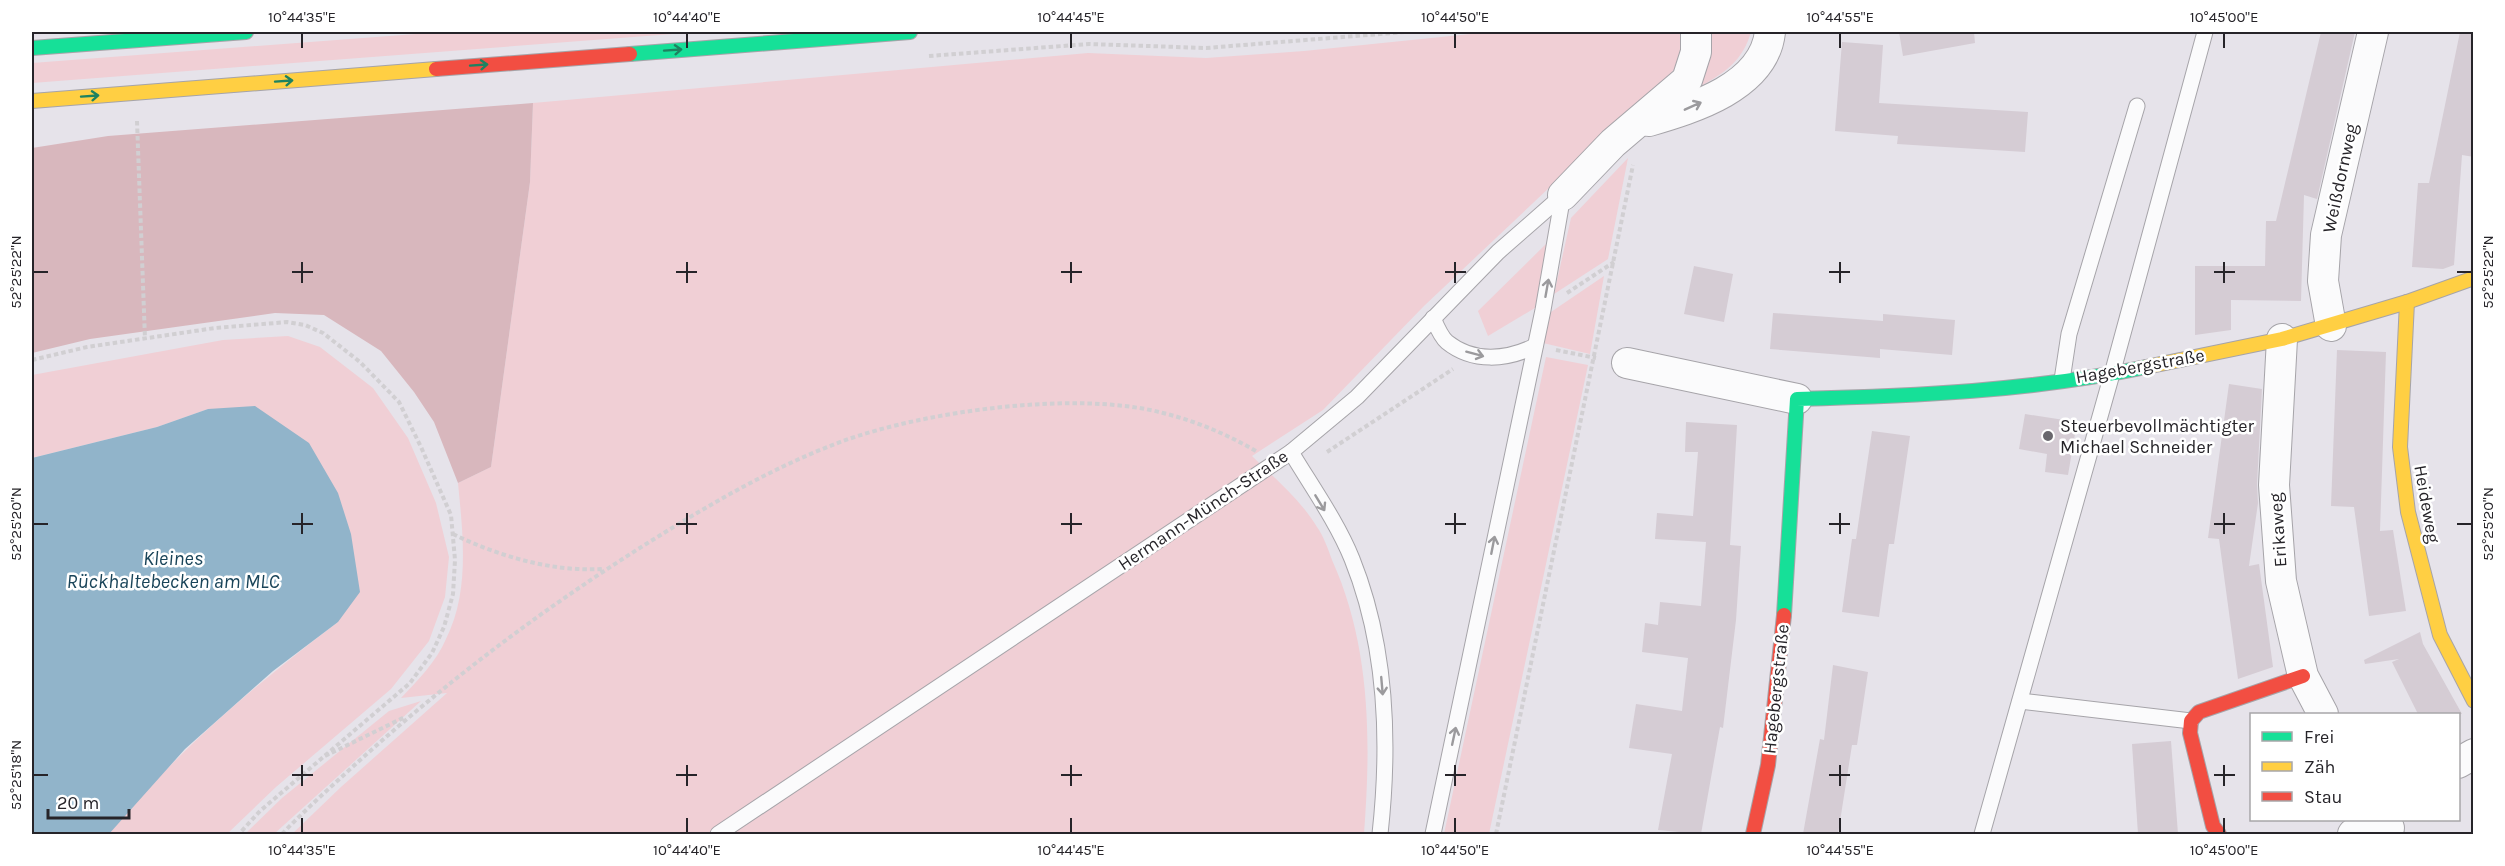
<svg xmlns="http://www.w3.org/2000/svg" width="2505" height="866" font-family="Karla,sans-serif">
<rect width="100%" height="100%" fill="#e6e3ea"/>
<!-- green -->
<g fill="#f0cfd5">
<path d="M442,32h257l-667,51v-20z"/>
<path d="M1490,32h191l2,16 -7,20 -252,238 -101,104 -71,46c23,23 48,43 65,71 7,10 11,22 15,33 39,86 39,182 32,274h-1072l49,-47 106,-94 -46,5c17,-18 35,-36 45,-59 24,-48 17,-104 12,-156l33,-16 39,-285 3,-79 555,-50 118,5 98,-7z"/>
<path d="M1712,32h39c-8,28 -25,40 -50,54l11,-35z"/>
<path d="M1628,158l-20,101 -54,35 17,-76z"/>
<path d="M1547,243l-12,65 -47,28 -10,-25z"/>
<path d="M1604,276l-14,78 -47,-11 8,-31z"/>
<path d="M288,336l32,11 53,41 35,50 28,65 13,54 -4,40 -16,44 -38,48 -115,98 -49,47h-118c65,-81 146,-149 229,-212l-130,-213 -51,18 -125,31v-83l191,-35z"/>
<path d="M1546,357l42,8 -99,469h-45z"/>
<path d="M421,701l-147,133h-29l37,-36 107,-87z"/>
</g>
<!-- forest -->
<path fill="#d8b7bd" d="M533,103l-3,79 -39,285 -33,16 -24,-61 -20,-30 -33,-41 -57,-36 -49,-2 -185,26 -58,14v-205l76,-12z"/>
<!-- water -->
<path fill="#91b4ca" d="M255,406l54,37 29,50 13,41 9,58 -22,30 -65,49 -88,78 -76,85h-77v-376l125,-31 51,-18z"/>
<!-- building -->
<g fill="#d5ccd4">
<path d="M1899,32h75l1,11 -72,13z"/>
<path d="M2321,32h34l-38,167 -13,-4 -3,106 -70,-1v30l-36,5v-69h70l1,-45h10z"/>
<path d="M2460,32h14v125l-12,-2 -8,110 -11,4 -31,-2 6,-84h11z"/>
<path d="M1842,42l41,3 -4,58 149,9 -3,40 -128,-8 1,-8 -63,-5z"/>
<path d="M1694,266l39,8 -9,48 -40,-8z"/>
<path d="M1773,313l110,8v-7l72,6 -3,35 -72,-6v9l-110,-9z"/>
<path d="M2337,350l49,2 -6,179 13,-1 13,81 -37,5 -15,-109 -23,-1z"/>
<path d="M2229,384l33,5 -5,95 1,19 -9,63 10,-2 14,103 -35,12 -19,-140 -11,-1z"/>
<path d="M2025,414l52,8 -9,53 -23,-3 2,-18 -28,-5z"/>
<path d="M1686,422l51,3 -7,120 11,1 -5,74 -13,108 -3,-1 -19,107 -43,-4 14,-76 -43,-6 7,-44 46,7 6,-53 -46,-6 3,-29 13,2 2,-23 41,4 5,-64 -51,-3 2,-26 36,3 5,-64h-13z"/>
<path d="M1872,431l38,5 -16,108h-5l-10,73 -37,-5 10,-73h4z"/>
<path d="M2420,632l3,12 39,70h-44l-26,-52 7,-3 -34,5 -1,-4z"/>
<path d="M1833,665l35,7 -11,73h-5l-14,89h-35l17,-95 4,1z"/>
<path d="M2171,741l7,93h-40l-6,-90z"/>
</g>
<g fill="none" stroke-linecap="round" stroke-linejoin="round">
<!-- lane casing -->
<g stroke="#a6a4a9" stroke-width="17">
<g id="lane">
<path d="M1433,318c3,7 8,19 14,24 26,21 60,18 88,4"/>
<path d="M2062,380l7,-46 68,-228"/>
<path d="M1291,452c21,35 46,70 61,107 35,87 38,184 28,275"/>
<path d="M2020,701l171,20"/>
<path d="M718,834l573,-382 66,-55 141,-145 65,-57"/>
<path d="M1433,834l110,-524 20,-115"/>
<path d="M1982,834l130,-460 93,-342"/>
</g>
</g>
<!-- street casing -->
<g stroke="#a6a4a9" stroke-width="32">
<g id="street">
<path d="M1649,121c44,-13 115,-34 121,-89"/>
<path d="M1563,195l50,-52 74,-63 9,-28v-20"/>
<path d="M2331,326l-8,-45 3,-46 47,-203"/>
<path d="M2282,339l-8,146 7,96 22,95 20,38"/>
<path d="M1627,363l170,36"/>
<path d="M2458,763l16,-9"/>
<path d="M2353,834l36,-6 -6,-8"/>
</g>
</g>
<!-- fast casing -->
<g stroke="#a6a4a9" stroke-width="16">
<g id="fast">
<path d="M32,48l214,-16"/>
<path d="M630,54l280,-22"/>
<path d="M1784,615l13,-216c117,-3 235,-8 349,-32"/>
</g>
</g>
<!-- slow casing -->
<g stroke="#a6a4a9" stroke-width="16">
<g id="slow">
<path d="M32,101l404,-32"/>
<path d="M2407,302l-7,145 8,65 32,123 34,66"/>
<path d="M2146,367l136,-28 125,-37 67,-24"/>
</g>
</g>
<!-- jam casing -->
<g stroke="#a6a4a9" stroke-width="16">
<g id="jam">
<path d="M436,69l194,-15"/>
<path d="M1753,834l15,-69 16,-150"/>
<path d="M2219,834l-6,-8 -23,-93 1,-12 8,-9 104,-36"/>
</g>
</g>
<!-- path -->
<g stroke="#d1cfd2" stroke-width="4" stroke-dasharray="4.5 3" stroke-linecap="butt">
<path d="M929,56l160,-12 117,4 199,-16"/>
<path d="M137,121l8,218"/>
<path d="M1567,293l47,-31"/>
<path d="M1556,350l40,8"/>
<path d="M32,360l55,-13 128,-19 72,-6 18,3 18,8 37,29 39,40 22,45 30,68 4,45 -2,34 -9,33 -12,26 -22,30 -150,128 -21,23"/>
<path d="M1327,452l126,-83"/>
<path d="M453,534c45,22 99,38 149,35"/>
<path d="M325,756l80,-39"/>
<path d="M282,834c24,-25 51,-49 77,-73 93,-84 193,-159 300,-225 58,-36 119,-71 184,-95 83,-30 234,-51 320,-28 33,8 63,21 93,38"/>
<path d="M1496,834l137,-669"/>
</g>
<!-- lane -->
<use href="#lane" stroke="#fbfbfc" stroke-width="15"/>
<!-- street -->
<use href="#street" stroke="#fbfbfc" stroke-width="30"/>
<!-- fast -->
<use href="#fast" stroke="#16e098" stroke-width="14"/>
<!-- slow -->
<use href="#slow" stroke="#ffcf43" stroke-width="14"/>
<!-- jam -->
<use href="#jam" stroke="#f24e42" stroke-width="14"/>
</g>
<!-- one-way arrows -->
<defs><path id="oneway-shaft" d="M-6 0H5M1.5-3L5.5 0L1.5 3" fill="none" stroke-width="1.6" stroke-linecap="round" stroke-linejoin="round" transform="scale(1.5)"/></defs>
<g stroke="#1e8260">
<use href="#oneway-shaft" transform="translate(673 50) rotate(-4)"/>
<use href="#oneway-shaft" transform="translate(479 65) rotate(-4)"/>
<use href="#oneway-shaft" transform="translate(284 81) rotate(-4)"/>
<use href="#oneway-shaft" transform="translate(90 96) rotate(-4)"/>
</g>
<g stroke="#9b9a9d">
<use href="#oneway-shaft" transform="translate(1693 106) rotate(-24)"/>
<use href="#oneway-shaft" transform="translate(1547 288) rotate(-80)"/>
<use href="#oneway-shaft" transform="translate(1475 354) rotate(15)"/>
<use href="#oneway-shaft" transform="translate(1320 503) rotate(59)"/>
<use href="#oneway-shaft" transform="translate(1493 545) rotate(-79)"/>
<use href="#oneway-shaft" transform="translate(1382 686) rotate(85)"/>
<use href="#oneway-shaft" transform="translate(1454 736) rotate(-78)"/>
</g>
<!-- ticks -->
<path fill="none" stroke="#262429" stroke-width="2" d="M302,33v15M687,33v15M1071,33v15M1455,33v15M1840,33v15M2224,33v15M302,262v21M687,262v21M1071,262v21M1455,262v21M1840,262v21M2224,262v21M33,272h15M292,272h21M676,272h21M1061,272h21M1445,272h21M1829,272h21M2214,272h21M2457,272h15M302,513v21M687,513v21M1071,513v21M1455,513v21M1840,513v21M2224,513v21M33,524h15M292,524h21M676,524h21M1061,524h21M1445,524h21M1829,524h21M2214,524h21M2457,524h15M302,765v21M687,765v21M1071,765v21M1455,765v21M1840,765v21M2224,765v21M33,775h15M292,775h21M676,775h21M1061,775h21M1445,775h21M1829,775h21M2214,775h21M302,818v15M687,818v15M1071,818v15M1455,818v15M1840,818v15M2224,818v15"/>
<!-- markers -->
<circle fill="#69676d" stroke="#fff" stroke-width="2" cx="2048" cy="436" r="6"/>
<g text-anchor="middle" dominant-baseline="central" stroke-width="5" stroke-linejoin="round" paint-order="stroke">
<!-- street labels -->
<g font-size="18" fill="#262429" stroke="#fff">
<text transform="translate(2340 178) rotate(-78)">Weißdornweg</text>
<text transform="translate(2140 366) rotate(-10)">Hagebergstraße</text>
<text transform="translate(2427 504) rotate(80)">Heideweg</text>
<text transform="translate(1203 510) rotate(-34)">Hermann-Münch-Straße</text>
<text transform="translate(2278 530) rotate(-94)">Erikaweg</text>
<text transform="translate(1776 689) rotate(-84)">Hagebergstraße</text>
</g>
<!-- poi labels -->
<g font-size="18" fill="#262429" stroke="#fff" text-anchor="start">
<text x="2060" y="426">Steuerbevollmächtigter<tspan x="2060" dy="21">Michael Schneider</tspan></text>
</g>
<!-- water labels -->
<g font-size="20" font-style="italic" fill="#194459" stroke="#fff">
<text x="173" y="558">Kleines<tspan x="173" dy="23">Rückhaltebecken am MLC</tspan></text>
</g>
</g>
<!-- border -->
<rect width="2505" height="866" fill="none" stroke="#ffffff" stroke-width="66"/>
<!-- legend -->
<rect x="2250" y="713" width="210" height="108" fill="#ffffff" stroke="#a8a7a9" stroke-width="1.5"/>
<rect x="2262" y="732" width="30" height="9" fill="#16e098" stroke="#a8a7a9" stroke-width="1.5"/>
<text x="2304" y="743" font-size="18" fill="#262429">Frei</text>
<rect x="2262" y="762" width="30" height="9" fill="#ffcf43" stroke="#a8a7a9" stroke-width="1.5"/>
<text x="2304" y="773" font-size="18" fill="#262429">Zäh</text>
<rect x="2262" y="792" width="30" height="9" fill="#f24e42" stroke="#a8a7a9" stroke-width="1.5"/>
<text x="2304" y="803" font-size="18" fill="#262429">Stau</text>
<!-- scale -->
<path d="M48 809v9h81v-9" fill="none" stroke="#262429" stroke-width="3"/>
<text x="57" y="809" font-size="18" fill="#262429" stroke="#ffffff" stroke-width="4.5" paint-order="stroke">20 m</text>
<rect x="33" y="33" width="2439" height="800" fill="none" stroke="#262429" stroke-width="2"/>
<g font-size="15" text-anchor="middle" fill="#262429">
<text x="302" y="22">10°44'35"E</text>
<text x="687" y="22">10°44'40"E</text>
<text x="1071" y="22">10°44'45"E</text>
<text x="1455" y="22">10°44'50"E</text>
<text x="1840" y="22">10°44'55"E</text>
<text x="2224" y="22">10°45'00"E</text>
<text transform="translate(16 272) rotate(-90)" y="5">52°25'22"N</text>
<text transform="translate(2488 272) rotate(-90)" y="5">52°25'22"N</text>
<text transform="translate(16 524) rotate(-90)" y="5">52°25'20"N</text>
<text transform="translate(2488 524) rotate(-90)" y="5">52°25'20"N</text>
<text transform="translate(16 775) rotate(-90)" y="5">52°25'18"N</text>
<text x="302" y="855">10°44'35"E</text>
<text x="687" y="855">10°44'40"E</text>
<text x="1071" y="855">10°44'45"E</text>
<text x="1455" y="855">10°44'50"E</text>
<text x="1840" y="855">10°44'55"E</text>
<text x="2224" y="855">10°45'00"E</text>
</g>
</svg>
